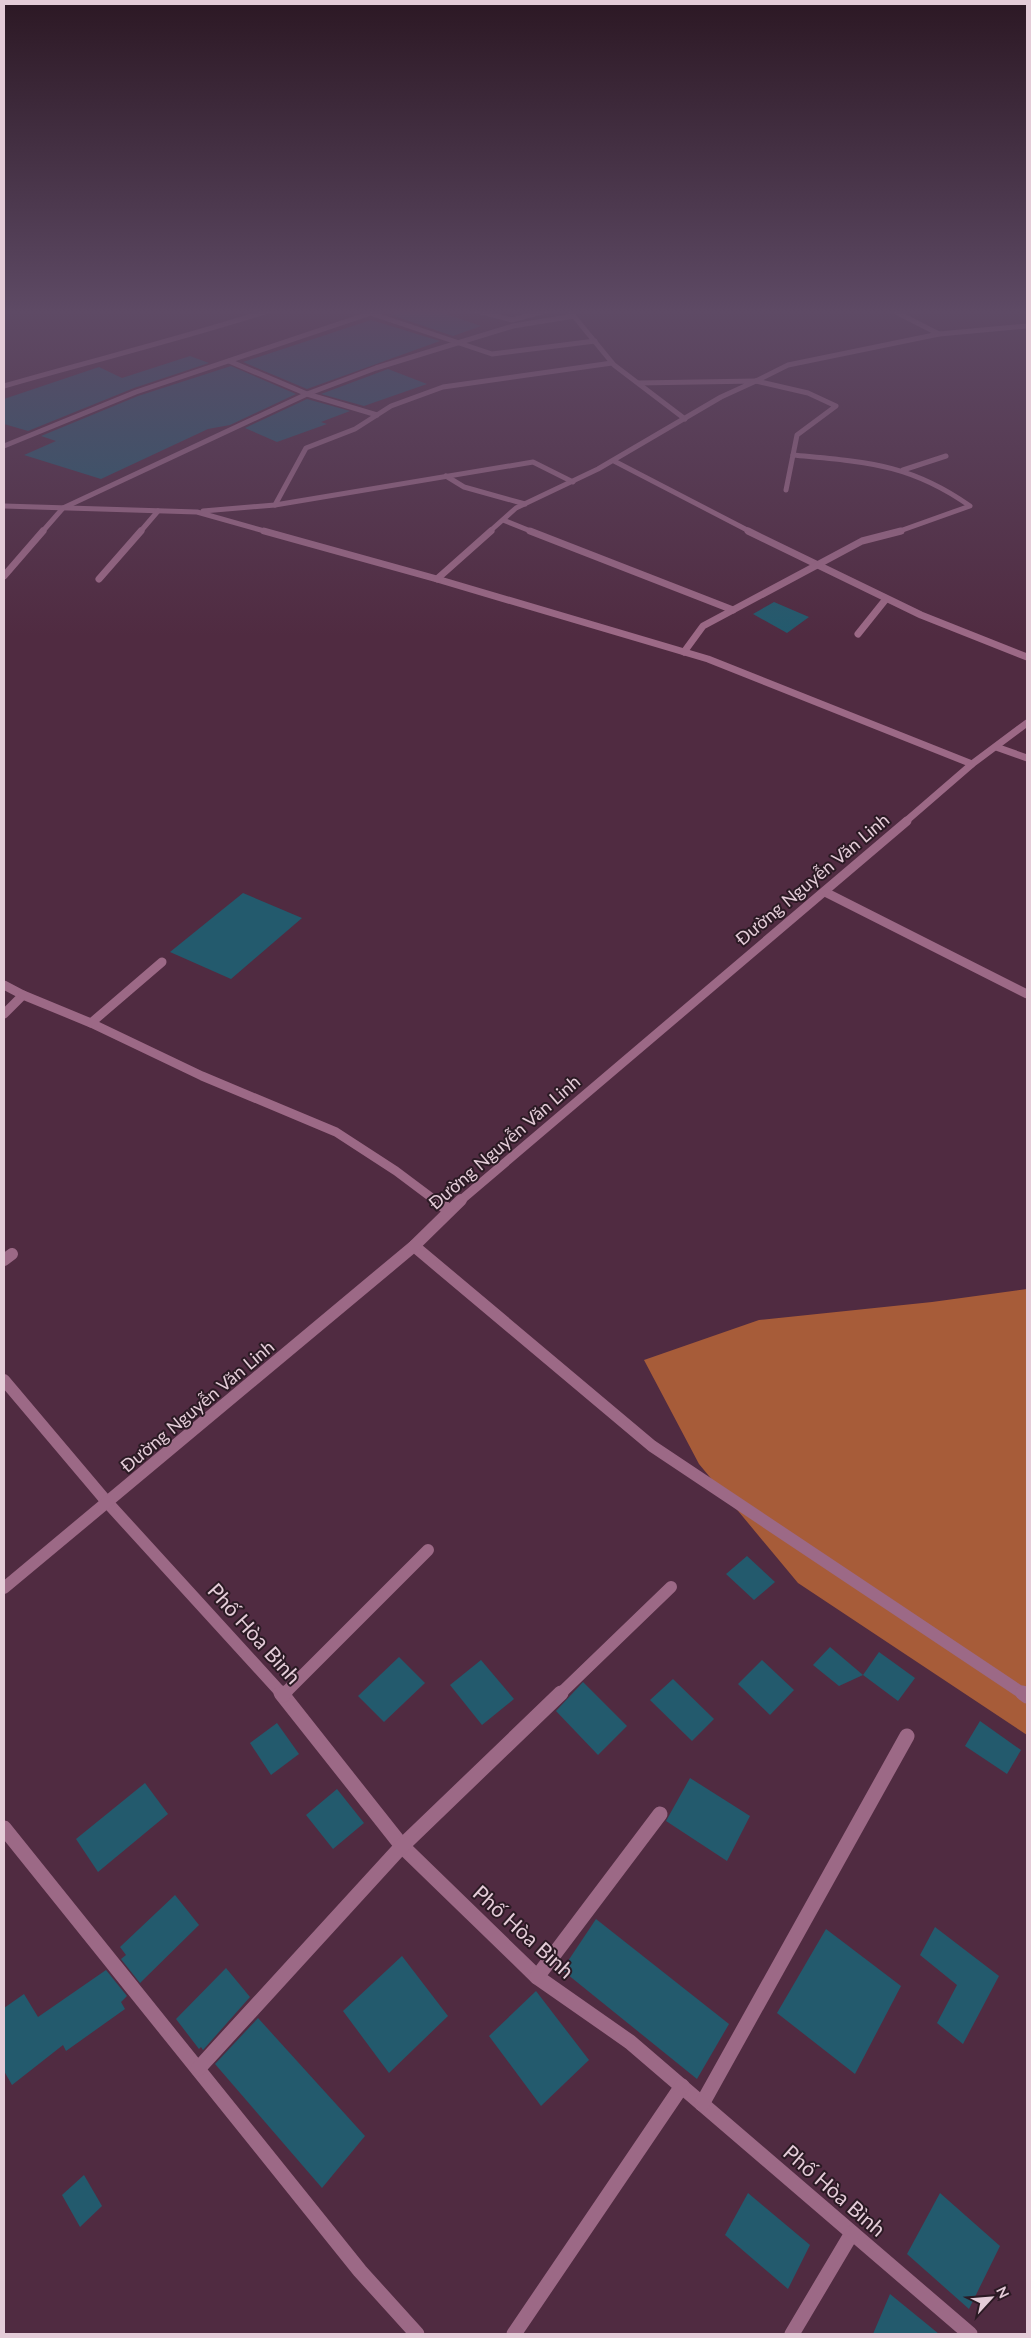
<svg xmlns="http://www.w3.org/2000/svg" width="1031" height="2338" font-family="Lato,sans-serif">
<rect width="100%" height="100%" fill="#502b41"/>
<!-- forest -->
<path fill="#a75c39" d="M1027,1289v446l-229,-152 -99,-119 -55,-104 115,-40 173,-18z"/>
<!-- building -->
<g fill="#235a6d">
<path d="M413,309h18l50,17 -28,10 -62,-21z"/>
<path d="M371,320l69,21 -133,48 -64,-27z"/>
<path d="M190,356l19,7 -75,25 -106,43 -24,-7v-25l95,-32 23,11z"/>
<path d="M231,366l65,28 -66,31 -22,4 -107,50 -77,-24 32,-14 -15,-5 97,-40z"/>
<path d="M388,369l39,15 -63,22 -43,-12z"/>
<path d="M307,399l43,12 -29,11 6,2 -50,18 -32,-14z"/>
<path d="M774,602l35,15 -22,16 -34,-19z"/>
<path d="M243,893l59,25 -71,61 -61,-27z"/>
<path d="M747,1556l28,26 -21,18 -28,-26z"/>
<path d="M830,1647l33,28 -24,11 -26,-21z"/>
<path d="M879,1652l36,26 -17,23 -35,-26z"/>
<path d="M399,1657l26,26 -41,39 -26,-26z"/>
<path d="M481,1660l33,39 -32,26 -32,-40z"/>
<path d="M762,1660l32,30 -24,25 -32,-31z"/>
<path d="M673,1679l41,40 -22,22 -42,-41z"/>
<path d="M583,1682l44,44 -29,29 -42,-44z"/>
<path d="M980,1721l41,29 -14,24 -42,-28z"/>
<path d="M277,1723l22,31 -28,21 -21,-32z"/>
<path d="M690,1778l60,38 -23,45 -61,-40z"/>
<path d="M145,1783l23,31 -70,58 -22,-33z"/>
<path d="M337,1789l27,34 -31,26 -27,-34z"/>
<path d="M175,1895l24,30 -59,58 -19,-24 5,-4 -6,-8z"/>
<path d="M596,1919l133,105 -32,55 -135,-109z"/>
<path d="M935,1927l64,49 -36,68 -26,-21 20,-38 -37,-30z"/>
<path d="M826,1929l75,57 -46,88 -78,-61z"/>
<path d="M402,1956l46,60 -59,57 -46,-62z"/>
<path d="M226,1968l24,29 -47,53 -2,-3 -2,2 -23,-30z"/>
<path d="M106,1970l21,26 -6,6 4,7 -59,42 -3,-6 -51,40 -8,-14v-63l20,-14 14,23z"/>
<path d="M536,1991l53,69 -48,46 -52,-70z"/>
<path d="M258,2018l107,118 -43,52 -107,-124z"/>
<path d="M84,2175l18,31 -22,21 -18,-32z"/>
<path d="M748,2193l62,52 -22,44 -63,-54z"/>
<path d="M940,2193l60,53 -31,63 -62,-55z"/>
<path d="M890,2294l49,40h-66z"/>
</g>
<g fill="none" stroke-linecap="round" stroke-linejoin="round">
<!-- minor-far4 -->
<g stroke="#9c6986" stroke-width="5">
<path d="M470,309l42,11 40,-11"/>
<path d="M568,309l46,56 71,54"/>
<path d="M890,309l49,25"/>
<path d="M370,313l122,41 103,-13"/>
<path d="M229,361l78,33 70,21"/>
<path d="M756,381l32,-16 151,-31 88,-8"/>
<path d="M756,381l52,12 28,13 -39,29 -11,55"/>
<path d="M4,386c90,-26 181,-48 270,-77"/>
<path d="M4,446l132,-54 247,-83"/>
<path d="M793,455c72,7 116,8 177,51l-73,26"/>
<path d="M614,461l137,71"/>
<path d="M903,470l43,-14"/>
<path d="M446,476l18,11 61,17"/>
<path d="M275,505l31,-57 49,-19 36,-23 52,-19 169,-24"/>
<path d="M4,506l193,6 71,20"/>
<path d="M203,511l72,-6 258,-43 40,20"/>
<path d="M503,520l30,12"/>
<path d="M42,532l21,-24 244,-114 69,-26 137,-42 61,-10"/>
<path d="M140,532l18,-21"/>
<path d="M489,532l27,-24 82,-39 123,-72 35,-16 -118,2"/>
</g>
<!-- minor-far3 -->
<g stroke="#9c6986" stroke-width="7">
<path d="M264,531l173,48 54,-48"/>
<path d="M530,531l203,79"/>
<path d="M748,531l173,84 106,42"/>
<path d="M4,576l39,-45"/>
<path d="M99,579l42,-48"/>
<path d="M858,634l28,-35"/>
<path d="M684,652l19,-26 159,-85 39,-10"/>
<path d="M996,747l31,11"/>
</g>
<!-- minor-far2 -->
<g stroke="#9c6986" stroke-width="9">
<path d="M825,892l202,102"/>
<path d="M4,985l19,10 -19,19"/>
<path d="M23,995l68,28 71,-61"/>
<path d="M91,1023l111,53 134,56 60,39 40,30"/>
</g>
<!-- minor-far1 -->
<g stroke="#9c6986" stroke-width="12">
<path d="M435,1200l14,10"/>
<path d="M414,1246l238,200 373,249"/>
<path d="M4,1260l8,-6"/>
<path d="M4,1380l103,122 176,193"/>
<path d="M283,1695l145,-145"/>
<path d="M559,1695l112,-108"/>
</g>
<!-- minor -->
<g stroke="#9c6986" stroke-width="15">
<path d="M281,1693l121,153 135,131 93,65 340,292"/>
<path d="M1023,1693l4,3"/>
<path d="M283,1695l2,-2"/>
<path d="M4,1828l356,443 57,63"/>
<path d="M537,1977l123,-163"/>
<path d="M198,2069l204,-223 159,-153"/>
<path d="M702,2104l205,-368"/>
<path d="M514,2334l168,-248"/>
<path d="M792,2334l60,-101"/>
</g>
<!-- tertiary-far2 -->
<g stroke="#9c6986" stroke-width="7">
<path d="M437,579l271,80 264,105"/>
<path d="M905,822l67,-58 55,-41"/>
</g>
<!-- tertiary-far1 -->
<path stroke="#9c6986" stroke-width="9" d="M460,1201l447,-380"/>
<!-- tertiary -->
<path stroke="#9c6986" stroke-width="12" d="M4,1588l410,-342 47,-46"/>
</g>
<!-- sky -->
<linearGradient id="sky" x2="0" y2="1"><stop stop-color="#2c1824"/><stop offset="0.49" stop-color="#5e4a65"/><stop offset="1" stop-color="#5e4a65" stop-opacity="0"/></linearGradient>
<rect width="1031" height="636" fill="url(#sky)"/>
<g text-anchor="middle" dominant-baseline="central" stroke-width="4" stroke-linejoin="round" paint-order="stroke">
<!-- street labels -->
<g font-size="18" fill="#e4ccd8" stroke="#2b1a24">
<text transform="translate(812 879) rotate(-40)">Đường Nguyễn Văn Linh</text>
<text transform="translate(504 1142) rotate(-41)">Đường Nguyễn Văn Linh</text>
<text transform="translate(197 1406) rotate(-40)">Đường Nguyễn Văn Linh</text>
</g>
<!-- near-street labels -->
<g font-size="21" fill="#e4ccd8" stroke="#2b1a24">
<text transform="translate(255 1633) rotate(48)">Phố Hòa Bình</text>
<text transform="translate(524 1931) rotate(42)">Phố Hòa Bình</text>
<text transform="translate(835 2190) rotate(41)">Phố Hòa Bình</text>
</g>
</g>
<!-- border -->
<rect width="1031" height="2338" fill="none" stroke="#e4ccd8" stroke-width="10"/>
<!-- north arrow -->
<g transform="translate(991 2298) rotate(64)" stroke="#2b1a24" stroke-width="4" paint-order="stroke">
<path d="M0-4L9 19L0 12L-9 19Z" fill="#e4ccd8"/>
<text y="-8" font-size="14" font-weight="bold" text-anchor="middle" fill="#e4ccd8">N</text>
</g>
</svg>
